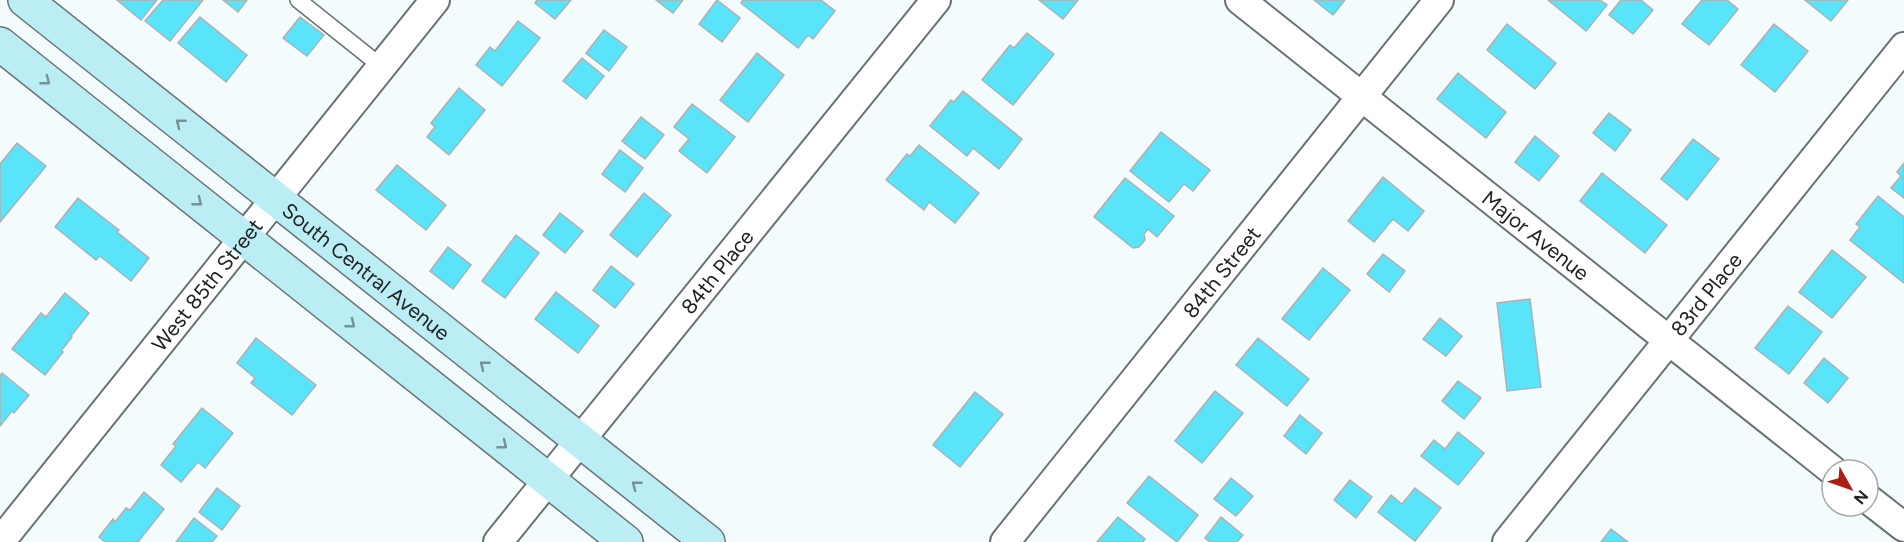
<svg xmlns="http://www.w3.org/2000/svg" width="1904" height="542" font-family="Figtree,sans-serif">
<rect width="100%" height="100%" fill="#f3fbfc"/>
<!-- building -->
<g fill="#5ae4fa" stroke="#abb2b4" stroke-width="1.5">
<path d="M117,0h40l-16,20z"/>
<path d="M163,0h40l-33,41 -25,-20z"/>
<path d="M223,0h24l-9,12z"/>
<path d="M537,0h34l-16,19 -20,-16z"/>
<path d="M656,0h27l-10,13z"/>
<path d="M717,0l23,18 -18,24 -23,-18z"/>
<path d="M743,0h78l14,11 -22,28 -5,-4 -10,13 -57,-45z"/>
<path d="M1039,0h39l-15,19z"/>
<path d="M1314,0h31l-12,15z"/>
<path d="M1548,0h52l7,5 -21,26z"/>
<path d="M1621,0h20l12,10 -20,24 -24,-19z"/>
<path d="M1702,0h25l11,9 -29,36 -27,-21z"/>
<path d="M1805,0h43l-17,21z"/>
<path d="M200,17l47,38 -21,27 -48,-39z"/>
<path d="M300,17l24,18 -17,21 -24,-18z"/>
<path d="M518,21l22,17 -38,48 -26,-21 14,-18 5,4z"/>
<path d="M1507,24l49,39 -21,26 -48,-39z"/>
<path d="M1774,24l34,27 -33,41 -34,-27z"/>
<path d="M604,30l23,17 -18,24 -23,-18z"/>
<path d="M1027,33l27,21 -41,51 -31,-25 28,-35 4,3z"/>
<path d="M757,53l27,22 -36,47 -28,-22z"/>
<path d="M582,58l22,18 -18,23 -23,-18z"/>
<path d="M1458,73l48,39 -20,26 -49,-39z"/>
<path d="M459,88l26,22 -36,45 -22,-18 8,-10 -4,-4z"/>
<path d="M963,91l59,48 -23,30 -26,-21 -6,8 -37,-30 21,-26 3,2z"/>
<path d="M692,104l43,33 -28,36 -28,-22 10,-12 -15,-12z"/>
<path d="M1609,113l22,17 -16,21 -22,-18z"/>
<path d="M641,117l23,18 -19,24 -23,-18z"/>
<path d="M1161,132l49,38 -17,21 -9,-7 -15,18 -39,-31z"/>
<path d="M1535,136l24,20 -20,25 -24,-19z"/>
<path d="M1693,139l26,20 -32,41 -26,-21z"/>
<path d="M17,143l29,23 -46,56v-58z"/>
<path d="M919,145l60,48 -24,30 -26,-21 -5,8 -38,-30 21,-26 3,2z"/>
<path d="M620,150l23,18 -18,24 -23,-18z"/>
<path d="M1904,163v35l-13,-10 10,-12 -4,-4z"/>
<path d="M397,165l49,40 -20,25 -50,-40z"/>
<path d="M1602,173l65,52 -22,28 -65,-52z"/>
<path d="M1383,177l41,34 -16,20 -15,-12 -19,23 -26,-21z"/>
<path d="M1125,178l49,38 -17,21 -9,-8 -4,5 1,6 -6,7 -6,1 -39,-31z"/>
<path d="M644,193l27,22 -34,42 -27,-22z"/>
<path d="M1878,196l26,21v66l-54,-43 10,-13 -4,-3z"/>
<path d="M78,198l41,32 -2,2 32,26 -18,23 -31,-25 -4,4 -41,-33z"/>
<path d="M560,213l23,18 -18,22 -22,-18z"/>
<path d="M516,235l23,18 -34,45 -23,-17z"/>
<path d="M448,247l23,18 -18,24 -23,-18z"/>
<path d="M1832,250l34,27 -34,41 -33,-26z"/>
<path d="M1383,254l22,17 -16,21 -22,-18z"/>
<path d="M611,266l23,18 -19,24 -22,-18z"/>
<path d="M1323,268l27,22 -41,50 -27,-21z"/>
<path d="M556,292l43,34 -21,27 -43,-34z"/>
<path d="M65,293l24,20 -18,23 1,1 -11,14 2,1 -18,23 -33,-26 29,-36 5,4z"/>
<path d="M1530,299l11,88 -34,4 -10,-88z"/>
<path d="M1788,306l34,26 -33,42 -34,-26z"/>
<path d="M1440,318l22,18 -16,20 -23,-17z"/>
<path d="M256,338l60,47 -24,30 -41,-32 4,-5 -18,-15z"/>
<path d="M1258,338l51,41 -22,27 -51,-41z"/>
<path d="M1824,358l24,20 -20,25 -24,-20z"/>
<path d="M2,373l27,22 -15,18 -2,-2 -12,15v-50z"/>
<path d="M1458,381l23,17 -17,21 -22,-18z"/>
<path d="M1215,391l28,22 -41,50 -27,-22z"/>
<path d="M975,392l28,22 -43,53 -27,-22z"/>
<path d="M202,408l31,25 -28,35 -7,-6 -17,20 -20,-17 15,-19 -3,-2z"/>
<path d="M1300,415l22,18 -16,21 -22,-18z"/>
<path d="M1458,432l26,21 -26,32 -37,-29 13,-16 11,9z"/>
<path d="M1149,476l49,39 -21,27 -50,-39z"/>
<path d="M1231,478l22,18 -17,20 -22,-17z"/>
<path d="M1350,480l22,17 -16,21 -22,-18z"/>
<path d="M217,488l23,18 -18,24 -23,-18z"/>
<path d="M1415,488l26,20 -26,33 -37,-29 13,-17 11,9z"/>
<path d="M144,492l20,17 -26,33h-33l-6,-5 14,-18 2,3 11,-14 4,2z"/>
<path d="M1118,517l27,22 -2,3h-46z"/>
<path d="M1221,517l22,18 -6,7h-27l-5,-4z"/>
<path d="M194,518l23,18 -5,6h-36z"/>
<path d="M1611,529l17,13h-27z"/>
</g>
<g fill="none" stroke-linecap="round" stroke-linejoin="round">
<!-- lane casing -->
<g stroke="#6b7273" stroke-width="18">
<path id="lane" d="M298,0l84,67"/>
</g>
<!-- street casing -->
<g stroke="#6b7273" stroke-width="32">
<g id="street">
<path id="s1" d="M1240,0l592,470"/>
<path d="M1868,499l36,28"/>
<path id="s2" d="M0,542l435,-542"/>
<path id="s3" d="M498,542l438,-542"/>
<path id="s4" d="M1005,542l434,-542"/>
<path id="s5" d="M1507,542l397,-495"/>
</g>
</g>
<!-- secondary casing -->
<g stroke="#6b7273" stroke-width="36">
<g id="secondary">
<path id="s6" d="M25,0l683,542"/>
<path d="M0,44l626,498"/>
</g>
</g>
<!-- lane -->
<use href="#lane" stroke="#fff" stroke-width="15"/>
<!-- street -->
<use href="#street" stroke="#fff" stroke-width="28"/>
<!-- secondary -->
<use href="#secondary" stroke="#bbeef4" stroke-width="33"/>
</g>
<!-- one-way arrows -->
<defs><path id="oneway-chevron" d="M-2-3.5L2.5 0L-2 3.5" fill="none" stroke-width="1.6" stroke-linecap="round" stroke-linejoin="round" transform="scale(1.5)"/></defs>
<g stroke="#759296">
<use href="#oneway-chevron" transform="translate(46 81) rotate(38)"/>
<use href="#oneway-chevron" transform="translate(180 123) rotate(-141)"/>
<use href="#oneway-chevron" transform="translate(198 202) rotate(38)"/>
<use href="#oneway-chevron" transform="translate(351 324) rotate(39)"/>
<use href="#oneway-chevron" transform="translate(484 365) rotate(-141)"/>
<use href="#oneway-chevron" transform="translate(503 445) rotate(39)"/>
<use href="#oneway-chevron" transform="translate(636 485) rotate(-142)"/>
</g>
<g text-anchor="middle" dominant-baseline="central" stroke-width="4.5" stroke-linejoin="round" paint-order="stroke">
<!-- street labels -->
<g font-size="21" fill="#202223" stroke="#fff">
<text stroke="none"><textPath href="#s1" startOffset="378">Major Avenue</textPath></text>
<text stroke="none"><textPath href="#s6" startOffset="436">South Central Avenue</textPath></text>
<text stroke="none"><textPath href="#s3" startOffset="348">84th Place</textPath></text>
<text stroke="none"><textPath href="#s4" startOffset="346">84th Street</textPath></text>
<text stroke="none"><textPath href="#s2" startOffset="330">West 85th Street</textPath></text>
<text stroke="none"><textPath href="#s5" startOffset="318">83rd Place</textPath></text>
</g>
</g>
<!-- north arrow -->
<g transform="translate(1850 488) rotate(130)"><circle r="28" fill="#ffffff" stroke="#a6a7a7" stroke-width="1.5"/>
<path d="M0-4.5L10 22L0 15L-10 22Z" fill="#ad1d12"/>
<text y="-9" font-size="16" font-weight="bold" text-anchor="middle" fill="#202223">N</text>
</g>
</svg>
